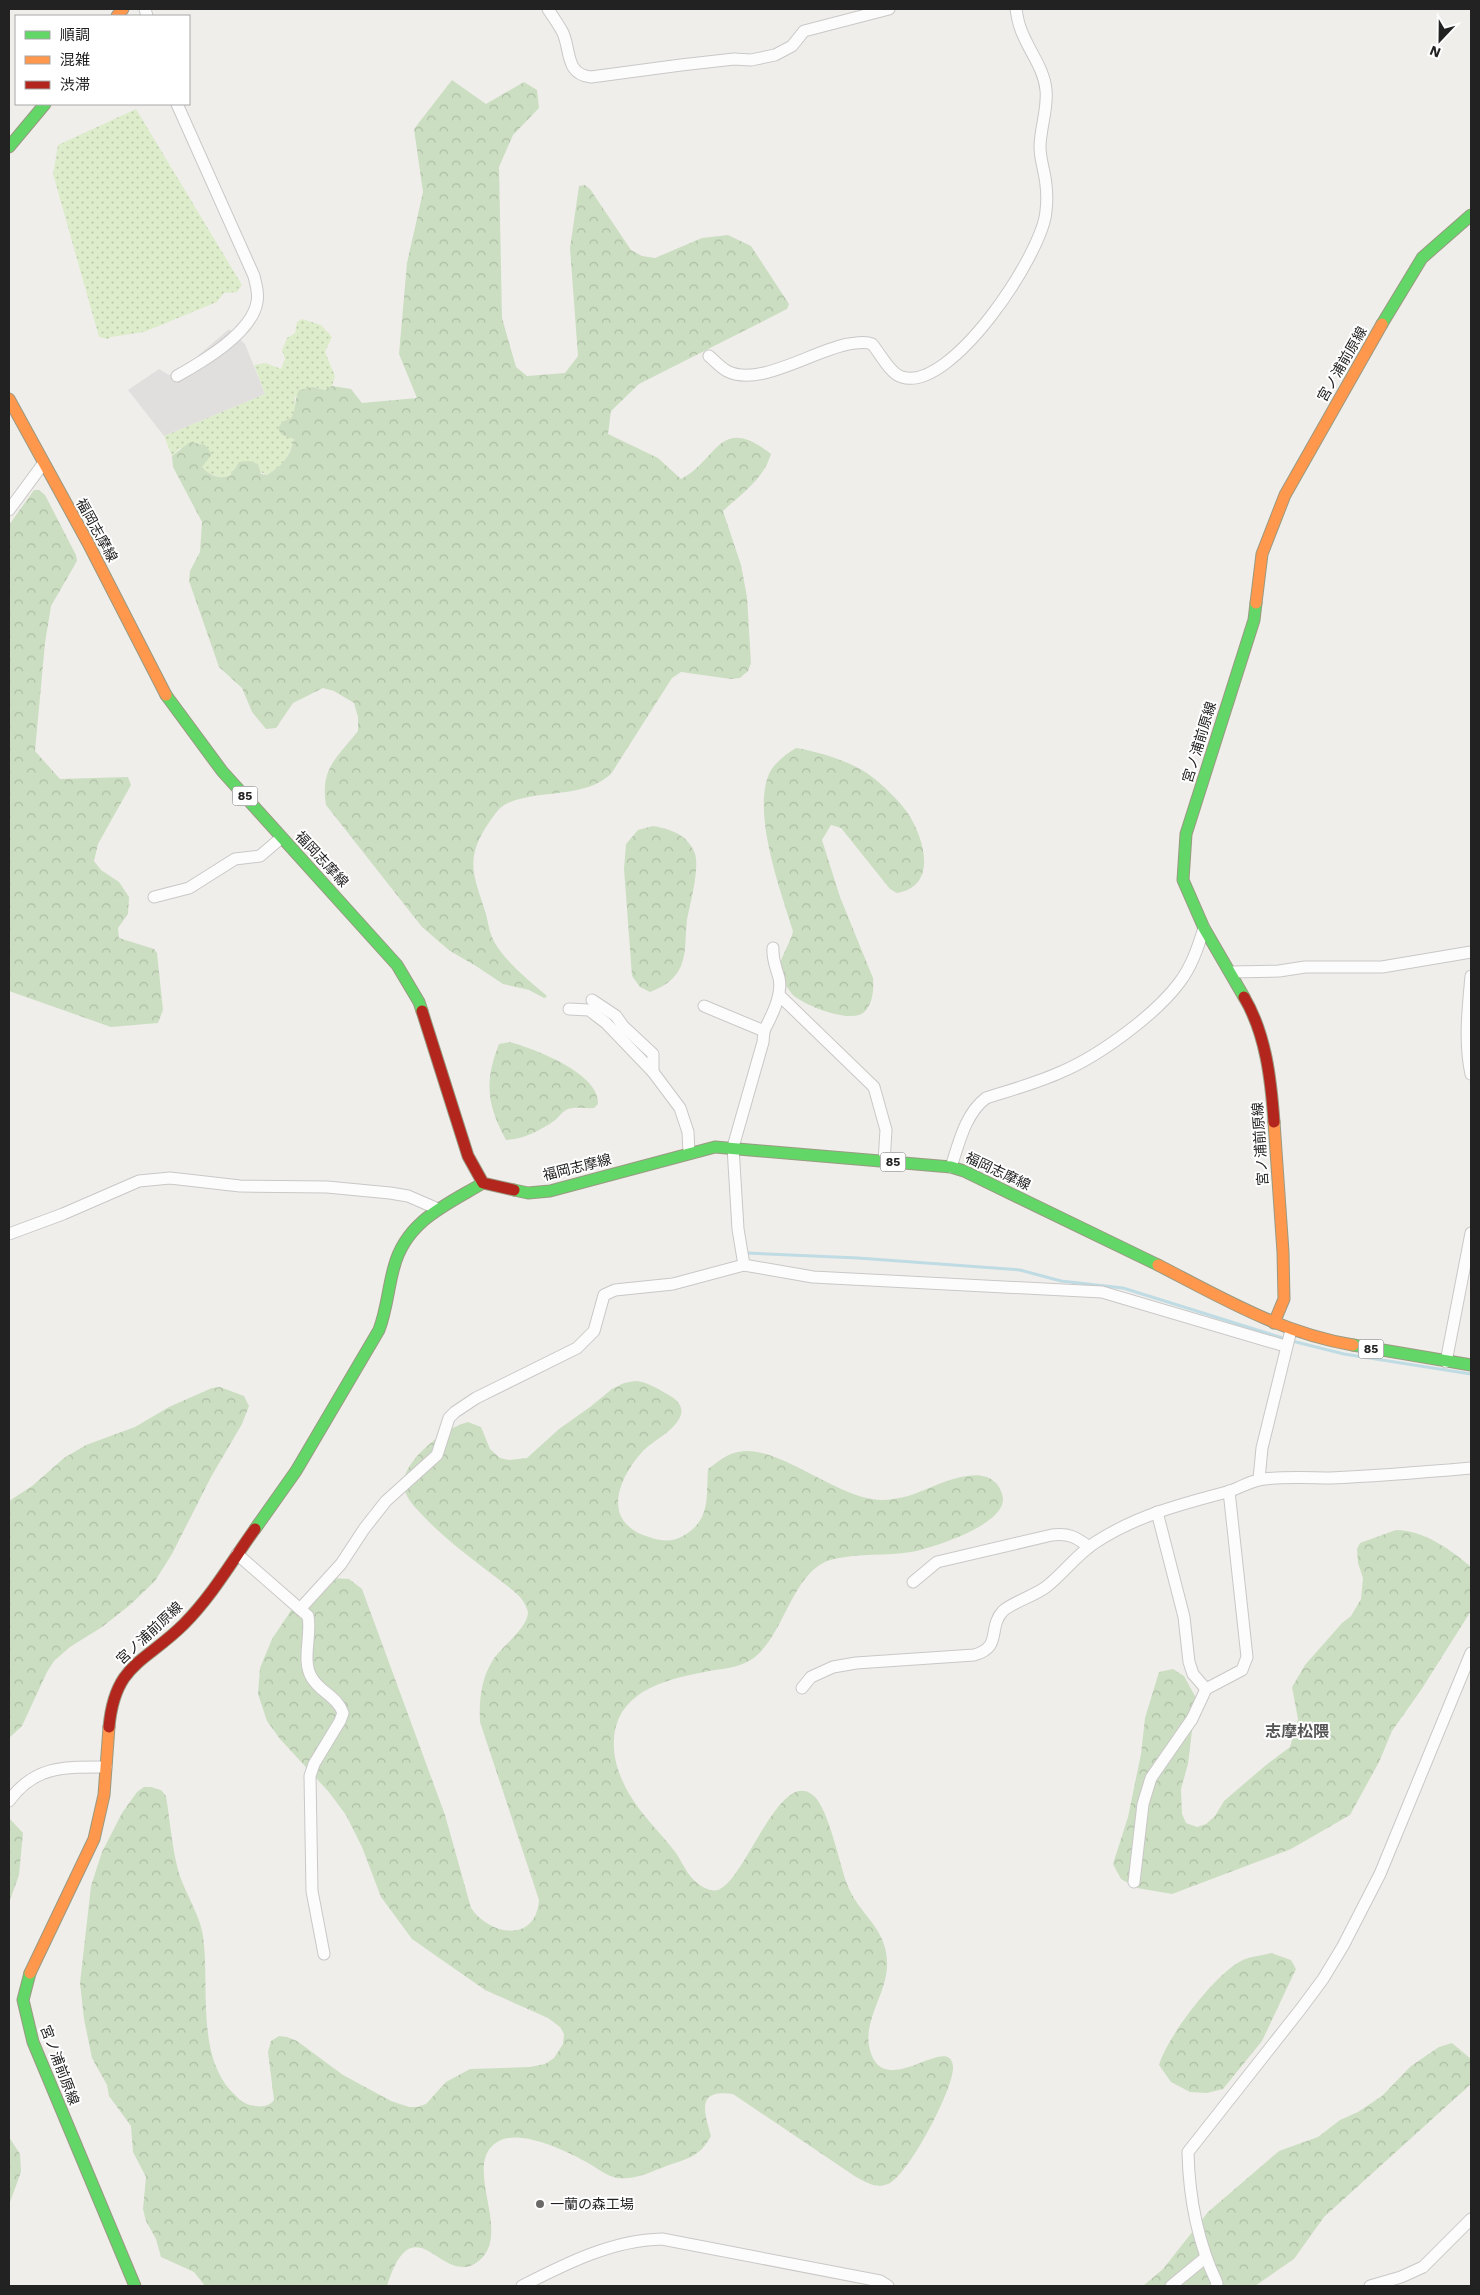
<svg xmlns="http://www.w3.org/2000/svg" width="1480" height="2295" font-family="'Work Sans','Noto Sans JP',sans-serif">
<defs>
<pattern id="grass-dots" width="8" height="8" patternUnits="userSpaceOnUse" patternTransform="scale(1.25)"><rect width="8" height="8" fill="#ddeccb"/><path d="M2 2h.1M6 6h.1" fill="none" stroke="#bdcaae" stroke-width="1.8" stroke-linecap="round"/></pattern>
<pattern id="forest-crowns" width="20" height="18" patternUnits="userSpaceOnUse" patternTransform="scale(1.25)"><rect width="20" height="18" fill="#cbdec1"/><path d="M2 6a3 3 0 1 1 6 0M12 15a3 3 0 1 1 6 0" fill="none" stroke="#aebea6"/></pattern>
</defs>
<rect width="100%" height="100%" fill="#f0eeeb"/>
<!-- grass -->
<g fill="url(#grass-dots)">
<path d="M136,109l106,176 -5,7 -13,1 -7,9 -73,30 -33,5 -3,2 -9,-2 -46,-163 5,-29z"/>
<path d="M302,319l19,6 11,12 -7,15 10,24 -3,10 -7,4 -12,-3 -18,10v15l-4,6 3,21 -2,7 -9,19 -16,10 -28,-13 -9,14c-20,6 -36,-15 -50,-28l-8,8 -8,-20 101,-42 -11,-29 12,-2 15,6 4,-10 -3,-9 5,-12 8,-5 2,-11z"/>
</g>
<!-- forest -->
<g fill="url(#forest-crowns)">
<path d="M452,80l34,24 38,-22 13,8 2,18 -26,27 -14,32 3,151 14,49 11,9 38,-3 13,-17 -8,-108 9,-62 6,-1 5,4 41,61 11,6 13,2 47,-20 26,-3 23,11 38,58 -2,5 -148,75 -28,27 -3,23 50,24 23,21c37,-19 38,-66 90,-25 -8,26 -29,39 -48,57l18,54 6,32 4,66 -3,8 -8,7 -9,1 -50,-7 -9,6 -61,96c-29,26 -72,14 -105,30 -8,4 -13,13 -18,20 -24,36 -14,52 -2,90 2,9 4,21 9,29 11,19 34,38 51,52l1,2 -3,1 -15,-8 -26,-6 -27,-18 -26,-15 -28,-24 -96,-122c-6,-37 11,-47 32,-74v-14l-4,-14 -20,-12 -11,-3 -30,15 -17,25 -10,1 -14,-17 -10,-24 -23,-21 -30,-86 1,-10 10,-19 2,-30 -29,-55 -1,-11 18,-14 15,3 7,9 -10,13c8,9 17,12 28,9l9,-14 11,-1 8,3 3,10 6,1c15,-9 23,-18 27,-36l-12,-4 -4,-6 4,-7 9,-4c6,-9 3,-19 8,-28l14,-3 12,3 7,-4 19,3 11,14 55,-5 -18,-44 8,-91 16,-71 -9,-63z"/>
<path d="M34,490h5l6,5 31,60 1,6 -26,45 -6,37 -10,108 25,28 68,-2 3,8 -33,59 -4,17 7,9 18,12 10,15 -1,17 -10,14 1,10 35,11 3,4 6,57 -5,13 -47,4 -102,-36v-466z"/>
<path d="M796,748c20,3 49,12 66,22 14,8 35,28 45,42 17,25 32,74 -10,81l-7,-4 -49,-61 -10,-3 -9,15 18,57 33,81c1,11 0,27 -10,35 -15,10 -56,-7 -69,-17 -4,-4 -13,-16 -15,-22 -3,-10 12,-31 14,-43 -12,-39 -41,-117 -24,-157 4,-10 17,-20 27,-26z"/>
<path d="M653,826c17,3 33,8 41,25 7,14 -4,53 -7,69 -2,15 0,31 -6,46 -6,14 -18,21 -31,26l-10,-5 -8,-11 -8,-107 2,-25 12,-14z"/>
<path d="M510,1042c24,7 90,31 88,62l-4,4c-9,1 -20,-2 -28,2 -5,3 -8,8 -12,11 -15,10 -30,18 -48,19 -19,-35 -22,-58 -7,-96z"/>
<path d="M635,1381c13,1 21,7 32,13 9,5 18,12 13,23 -7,15 -26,23 -37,34 -23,25 -42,67 0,84 14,5 26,9 40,1 28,-16 23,-38 25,-67 10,-7 18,-15 30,-17 40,-9 100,48 144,48 8,0 18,-2 26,-4 23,-7 68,-34 88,-13 3,3 7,11 7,16 1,26 -70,49 -92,53 -25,4 -52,1 -77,7 -41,9 -48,73 -79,98 -11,9 -26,11 -40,13 -37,7 -87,15 -99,56 -6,24 1,46 12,66 13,23 32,40 48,61 6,9 11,21 19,28 6,6 16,11 23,9 27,-8 62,-125 96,-94 15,14 25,67 33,88 12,32 42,44 40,83 -1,27 -25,56 -17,83 14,52 79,-18 83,16 2,21 -45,110 -65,118 -12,5 -22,-2 -32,-7l-123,-83c-37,-5 -29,17 -22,42 -11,20 -21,22 -42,29 -16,6 -33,15 -51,13 -10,-1 -21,-10 -30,-15 -21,-12 -67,-34 -89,-22 -41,22 18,95 -23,122 -35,23 -62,-62 -89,23h-182l-11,-14 -33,-15 -5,-18 -10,-18 -3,-12 3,-32 -13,-25 -2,-26 -22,-30 -2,-11 -15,-27 -8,-39 -4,-36 11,-97 11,-34 20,-39 15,-21 7,-5h7l10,3 5,6c4,24 7,62 15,83 7,19 19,37 22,57 7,49 -7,117 28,155 5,5 11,12 19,14 9,2 18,3 24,-5l-6,-48 3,-11 8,-5 8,1 10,4 46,34 48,26 18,6h8l9,-3 20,-22 24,-13 60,-2 15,-3 9,-6 9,-14 1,-10 -4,-7 -12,-9 -63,-28 -73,-51 -31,-42 -19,-50 -16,-32 -18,-24 -48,-52 -13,-18 -9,-27 2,-26 12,-29 20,-30 20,-21 18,-10 19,1 13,10 83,226 26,93c19,28 65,35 68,-8l-59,-178c-1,-21 1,-44 13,-62 9,-14 35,-32 35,-48 -1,-5 -6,-13 -9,-16 -9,-9 -20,-16 -30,-24 -21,-16 -42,-32 -61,-51 -23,-24 -36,-36 -10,-66 13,-14 32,-28 50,-33l13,5 9,22 10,9 9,2 18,-2 32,-29 31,-22 22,-18 12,-6z"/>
<path d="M220,1387l24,9 5,10 -7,18 -31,53 -39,77 -17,27 -25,24 -28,22 -32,20 -16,14 -7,11 -25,54 -13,12v-237l23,-15 32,-28 22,-13 49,-18 34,-20 43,-19z"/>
<path d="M1396,1530c28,0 55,20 75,37v44l-50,79 -29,41 -13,31 -29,53 -59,34 -119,45 -35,-6 -16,-9 -8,-15 15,-47 13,-63 4,-36 14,-46 14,-3 11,7 12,22 -8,66 -7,25 1,25 4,9 11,4 9,-3 9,-8 9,-15 42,-36 24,-18 8,-28 -6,-32 13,-22 37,-42 9,-7 10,-17 2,-21 -5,-15 -1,-14 3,-6z"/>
<path d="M9,1818l14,15 -4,42 -10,28z"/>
<path d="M1271,1953l20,7 5,9 -34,72 -39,48 -16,4 -17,-1 -19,-10 -12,-17c8,-28 56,-91 82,-104 9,-5 21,-5 30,-8z"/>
<path d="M1452,2043l19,16v25l-147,133 -30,42 -39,27h-112l20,-17 45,-57 71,-61 39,-14 22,-17 18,-8 24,-16 29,-30 28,-19z"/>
<path d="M9,2137l11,17 1,18 -12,33z"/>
</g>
<!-- parking -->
<path fill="#e0dfde" d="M229,329l16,15 20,50 -101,42 -36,-46 31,-21 10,6 17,-9z"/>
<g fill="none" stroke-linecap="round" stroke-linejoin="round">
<!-- stream -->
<g stroke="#bfdbe3" stroke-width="3">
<path d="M747,1253l111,5 162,12 41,11 62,7 163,51"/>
<path d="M1292,1341l52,13 127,20"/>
</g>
<!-- street casing -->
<g stroke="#c9c8c7" stroke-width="13">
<g id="street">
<path d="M145,9l2,7"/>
<path d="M548,9c5,8 11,16 15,24 8,18 2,41 28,44l90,-12 53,-6 17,1 24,-5 17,-9 12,-15 85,-22"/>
<path d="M177,104l77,172c2,9 5,17 3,26 -5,31 -55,60 -80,74"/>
<path d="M709,356c6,5 11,11 18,15 32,17 89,-22 122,-27 8,-1 16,-3 23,0 8,9 18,30 30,33 49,16 141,-124 144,-166 1,-8 1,-18 0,-26 -1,-13 -6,-25 -6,-38 0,-18 8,-38 6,-57 -2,-23 -19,-41 -26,-63 -2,-5 -3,-12 -4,-18"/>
<path d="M9,510l34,-46"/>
<path d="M154,897l35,-9 46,-29 25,-3 21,-18"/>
<path d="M1231,972l48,-1 26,-4h77l89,-15"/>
<path d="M1471,976c-3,33 -7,66 0,98"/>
<path d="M779,995l95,92 12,43 -2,32"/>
<path d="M592,1000l24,16 7,10 30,28v18l27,36 8,24 1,21"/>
<path d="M704,1006l60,25 -1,11 -30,105 5,82 6,36"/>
<path d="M569,1009l20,1 17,13 47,49"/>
<path d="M764,1031c7,-15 19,-35 15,-53 -3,-11 -7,-19 -6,-30"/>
<path d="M951,1167c8,-24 14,-53 35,-69 25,-8 51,-15 75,-26 38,-16 94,-57 118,-89 13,-17 19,-36 25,-55"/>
<path d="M9,1234l54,-20 76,-33 31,-3 70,8 87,1 63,6 18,3 30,13"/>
<path d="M1446,1362l25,-129"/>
<path d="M1259,1479l3,-31 29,-118"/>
<path d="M1157,1512l27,105 5,45 4,12 13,15"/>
<path d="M237,1554l71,62c4,19 -7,45 4,62 8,14 25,18 31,35l-3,8 -26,43 -4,12 2,115 12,63"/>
<path d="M913,1582l24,-20 115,-27c17,-2 24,2 37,12"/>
<path d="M300,1609l41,-45 23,-35 22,-28 51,-46 12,-37 6,-6 21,-14 101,-50 17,-17 10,-36 11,-5 58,-6 71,-19 69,12 289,15 183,54"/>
<path d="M802,1688l9,-11 22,-10 23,-4 118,-8c29,-8 13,-27 29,-44 8,-8 31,-15 43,-24 18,-14 31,-33 50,-45 40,-26 85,-38 131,-50 11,-3 21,-10 32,-12 17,-4 52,-2 72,-2 47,-2 94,-6 140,-10"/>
<path d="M9,1801c26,-36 56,-34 97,-34"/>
<path d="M1134,1882l9,-78 8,-26 41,-59 14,-30 36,-19 5,-13 -18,-166"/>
<path d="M522,2286c43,-22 90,-46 140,-47l218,42 8,5"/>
<path d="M1171,2286l34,-28"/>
<path d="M1216,2286l1,-3c-19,-40 -28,-87 -29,-131l112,-142 23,-31 20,-33 37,-72 91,-221"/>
<path d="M1370,2286l31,-9 22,-10 48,-48"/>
</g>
</g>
<!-- fast casing -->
<g stroke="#999a82" stroke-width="13">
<g id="fast">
<path d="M9,147l36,-43"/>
<path d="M1382,324l40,-66 49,-43"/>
<path d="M166,695l56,76 175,194 22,37 3,9"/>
<path d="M1244,997l-40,-69 -21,-48 3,-46 68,-214 2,-17"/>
<path d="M514,1190l14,3 22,-2 165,-44 236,20 13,4 194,94"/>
<path d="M1353,1345l118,20"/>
<path d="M255,1529l41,-58 83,-141c8,-21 9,-42 15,-63 12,-46 52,-62 89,-84"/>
<path d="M30,1973l-7,27 10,42 102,244"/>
</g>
</g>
<!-- slow casing -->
<g stroke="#999a82" stroke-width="13">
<g id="slow">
<path d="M117,16l6,-7"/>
<path d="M9,399l79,144 78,152"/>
<path d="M1256,603l6,-49 23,-59 97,-171"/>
<path d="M1158,1265c64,33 123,68 195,80"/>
<path d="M1274,1323l10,-24 -1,-47 -9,-130"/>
<path d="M30,1973l64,-134 10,-44 5,-68"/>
</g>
</g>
<!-- jam casing -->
<g stroke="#999a82" stroke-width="13">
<g id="jam">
<path d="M1244,997c22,37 27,83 30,125"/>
<path d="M422,1011l46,145 15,27 31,7"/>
<path d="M109,1727c6,-64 36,-64 75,-103 28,-28 48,-63 71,-95"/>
</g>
</g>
<!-- street -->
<use href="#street" stroke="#fdfcfc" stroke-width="11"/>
<!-- fast -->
<use href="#fast" stroke="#63d668" stroke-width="11"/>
<!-- slow -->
<use href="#slow" stroke="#ff974d" stroke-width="11"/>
<!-- jam -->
<use href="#jam" stroke="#b3261e" stroke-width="11"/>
</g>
<!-- markers -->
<circle fill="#6a6968" stroke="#fff" stroke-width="2" cx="540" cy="2204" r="5"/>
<g text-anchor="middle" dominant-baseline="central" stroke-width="4" stroke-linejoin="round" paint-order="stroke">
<!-- shield labels -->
<g fill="#fff" stroke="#646464" stroke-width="1">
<rect x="232.5" y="786.5" width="25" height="19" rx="4"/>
<rect x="880.5" y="1152.5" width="25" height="19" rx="4"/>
<rect x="1358.5" y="1339.5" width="25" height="19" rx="4"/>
</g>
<g font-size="12" font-weight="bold" fill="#222">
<text x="245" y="796">85</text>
<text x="893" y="1162">85</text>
<text x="1371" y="1349">85</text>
</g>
<!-- street labels -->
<g font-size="14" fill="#222" stroke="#fff">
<text transform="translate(1342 364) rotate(-60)">宮ノ浦前原線</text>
<text transform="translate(97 530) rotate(61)">福岡志摩線</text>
<text transform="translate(1199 742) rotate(-73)">宮ノ浦前原線</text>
<text transform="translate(322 859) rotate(47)">福岡志摩線</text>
<text transform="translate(1260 1144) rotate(-94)">宮ノ浦前原線</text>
<text transform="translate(577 1167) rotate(-14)">福岡志摩線</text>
<text transform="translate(998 1171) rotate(25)">福岡志摩線</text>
<text transform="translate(149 1633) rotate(-43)">宮ノ浦前原線</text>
<text transform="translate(60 2065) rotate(69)">宮ノ浦前原線</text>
</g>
<!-- poi labels -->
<g font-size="14" fill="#222" stroke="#fff" text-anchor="start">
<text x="550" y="2204">一蘭の森工場</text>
</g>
<!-- quarter labels -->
<g font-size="16" font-weight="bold" fill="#555" stroke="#fff">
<text x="1297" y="1731">志摩松隈</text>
</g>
</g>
<!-- border -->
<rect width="1480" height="2295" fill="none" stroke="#222222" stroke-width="20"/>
<!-- legend -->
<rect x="15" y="15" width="175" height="90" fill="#ffffff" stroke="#a7a7a7"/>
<rect x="25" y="31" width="25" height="8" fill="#63d668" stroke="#a7a7a7"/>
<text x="60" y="40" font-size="15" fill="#222222">順調</text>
<rect x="25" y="56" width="25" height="8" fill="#ff974d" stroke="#a7a7a7"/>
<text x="60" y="65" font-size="15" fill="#222222">混雑</text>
<rect x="25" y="81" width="25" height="8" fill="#b3261e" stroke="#a7a7a7"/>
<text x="60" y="90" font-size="15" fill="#222222">渋滞</text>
<!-- north arrow -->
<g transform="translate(1440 40) rotate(202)" stroke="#ffffff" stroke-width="4" paint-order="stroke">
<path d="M0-4L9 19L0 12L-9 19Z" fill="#222222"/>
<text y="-8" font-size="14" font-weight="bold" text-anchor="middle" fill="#222222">N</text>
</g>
</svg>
